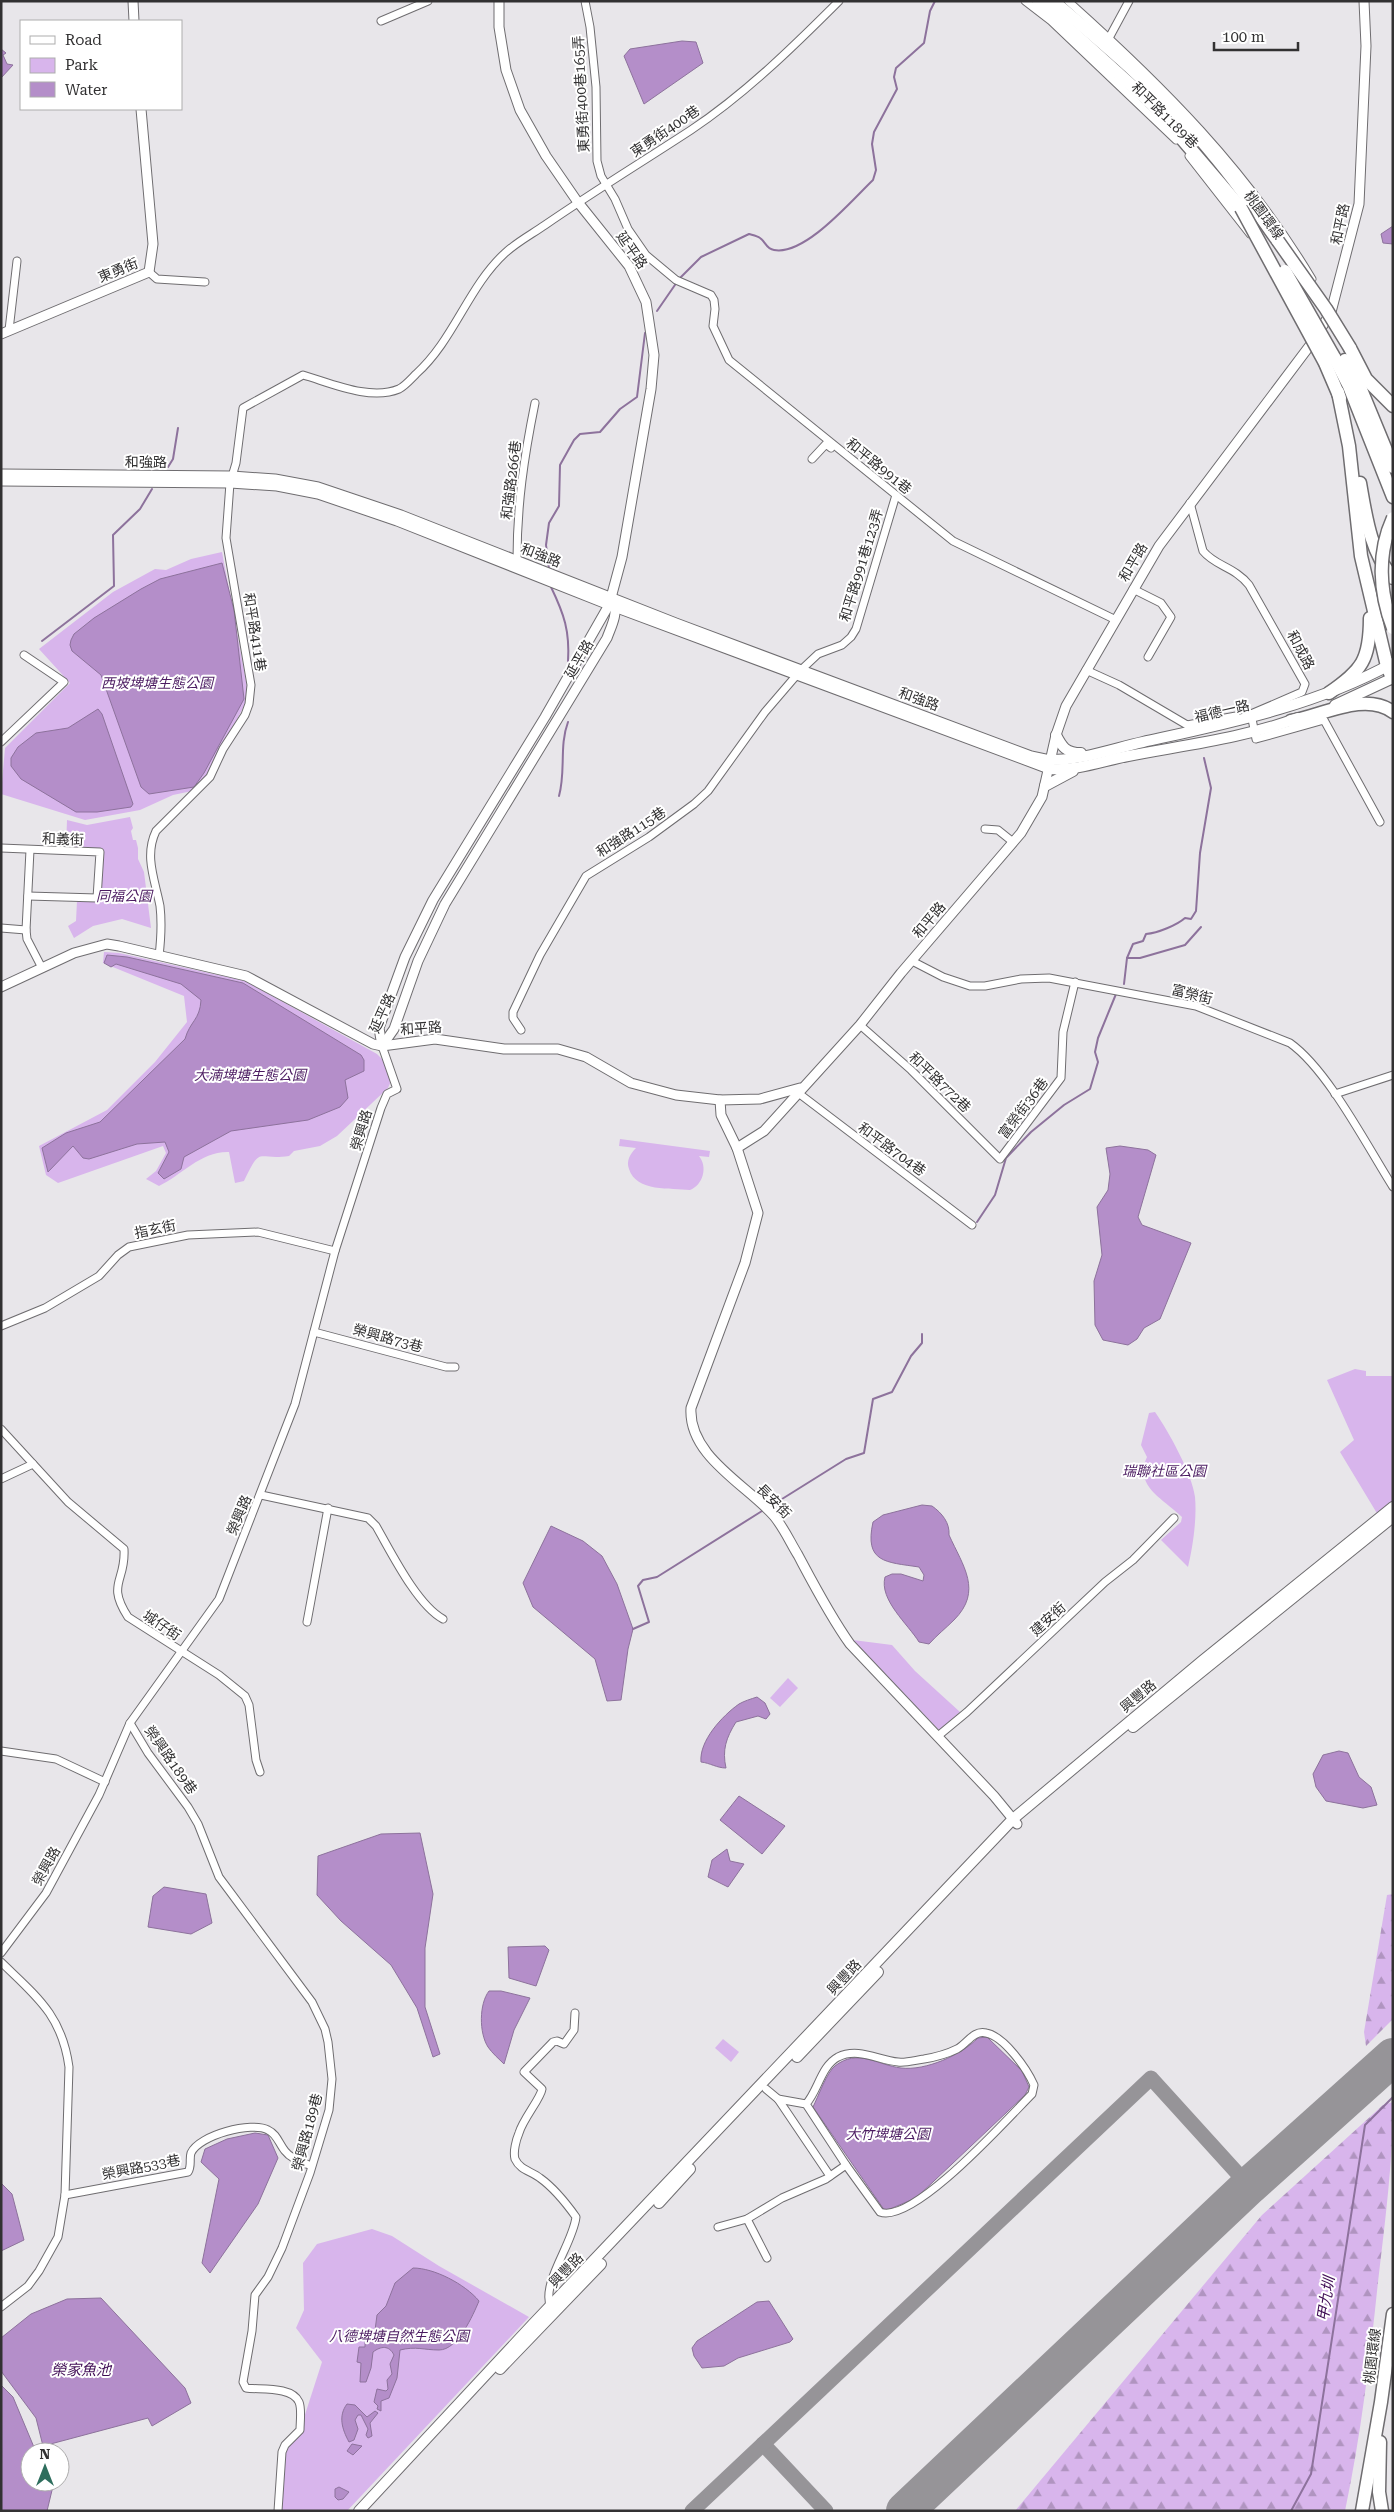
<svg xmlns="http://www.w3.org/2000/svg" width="1394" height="2512" font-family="'Roboto Serif','Noto Sans TC',serif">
<defs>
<pattern id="forest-firs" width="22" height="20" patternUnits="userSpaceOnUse" patternTransform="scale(1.25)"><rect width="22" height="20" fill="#d8b5ec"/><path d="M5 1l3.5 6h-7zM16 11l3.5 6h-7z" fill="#b094c0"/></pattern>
</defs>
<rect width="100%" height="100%" fill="#e8e6ea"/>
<!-- green -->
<g fill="#d8b5ec">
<path d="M222,552l26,140 -4,14 -35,67 -17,18 -19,4 -33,15 -55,10 -84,-26 4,-46 65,-65 -31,-34 74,-57 42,-23 11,1 25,-11z"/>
<path d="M130,817l3,11 -2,3 2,9h3l2,8v11l6,13 7,56 -29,-9 -29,7 -19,12 -6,-12 8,-5 1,-20 22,-1 5,-48 -38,-4 1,-28 20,5z"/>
<path d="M104,952l15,1 126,28 132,73 6,6 8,21 -3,7 -51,48 -17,10 -26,5 -5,5c-33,5 -27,-12 -45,25l-9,2 -6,-31c-28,-1 -47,23 -70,34l-13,-7 10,-8 10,-18 -3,-7 -105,37 -12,-8 -7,-29 68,-36 48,-48 32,-40 -3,-26 -81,-33z"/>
<path d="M620,1139l90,12 -1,6 -10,-1c9,11 4,29 -9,34 -19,-2 -54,2 -61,-21 -3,-8 1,-15 7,-21l-17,-2z"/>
<path d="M1355,1369l11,2v5h27v126l-15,13 -38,-63 14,-12 -27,-60z"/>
<path d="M1155,1412c14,20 37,62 40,85 2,21 -2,49 -7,70l-27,-27 20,-18 1,-5c-18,-18 -49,-31 -35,-60l-6,-12 8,-32z"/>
<path d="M853,1640l39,5 23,26 45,41 -21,18z"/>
<path d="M788,1678l10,10 -18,19 -10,-9z"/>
<path d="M723,2039l16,13 -8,10 -16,-14z"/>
<path d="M372,2229l20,7 47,30 90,51 -182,194h-69l4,-59 18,-22 22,-68 -26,-34 8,-18 -1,-47 14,-19z"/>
</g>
<!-- forest -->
<g fill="url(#forest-firs)">
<path d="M1393,1894v125l-27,27 -2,-14 23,-137z"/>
<path d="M1393,2102c0,60 -8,120 -15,180 -8,77 -17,153 -33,229h-330l247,-296 121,-110z"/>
</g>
<!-- water -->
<g fill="#b48ec9" stroke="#8d729c">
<path d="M682,41l14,1 7,21 -59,41 -20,-48 6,-7z"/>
<path d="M1,49l5,4 -3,2 4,9 6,1 -12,13z"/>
<path d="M1393,226v18l-10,-1 -2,-9z"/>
<path d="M222,563l12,47 10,89 -40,74 -10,14 -45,7 -8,-7 -40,-112 -29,-24 -2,-6 1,-5 3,-6 20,-16 47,-29 19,-10z"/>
<path d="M98,709l4,5 31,90 -2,3 -34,5h-21l-55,-33 -10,-13v-8l7,-11 18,-14 32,-5z"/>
<path d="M107,955l20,2 116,26 118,72 3,5v11l-19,9 3,18 -8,9 -32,13 -77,11 -47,26 -3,12 -17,10 -6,-6 11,-21 -4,-10 -28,2 -48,15 -6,-1 -10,-12 -25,26 -6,-24 24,-15 34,-11 85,-83c5,-18 15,-19 16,-39l-20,-16 -65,-20 -5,3 -7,-4z"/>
<path d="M1120,1146l28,4 8,5 -18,62 4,8 49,18 -31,76 -16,9 -7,11 -9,6 -25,-5 -8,-15 -1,-44 8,-26 -5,-48 11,-17 2,-16 -4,-26z"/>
<path d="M922,1505l10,1c10,7 18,17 17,29 14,31 34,56 5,85 -8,8 -17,15 -25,24l-10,-2c-11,-18 -40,-42 -34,-65l7,-3h9l22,7 1,-6 -5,-8c-33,-5 -55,-4 -46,-45l10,-7z"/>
<path d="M551,1526l32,15 19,15 15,28 16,45 -5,20 -7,51 -14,1 -12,-42 -62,-52 -10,-24z"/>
<path d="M757,1697l8,6 5,11 -4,5 -8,-3 -22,6c-10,16 -14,28 -10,46 -9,0 -16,-5 -25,-6 -2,-21 21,-46 38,-58 5,-3 12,-5 18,-7z"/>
<path d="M1339,1751l9,2 11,24 12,10 6,18 -14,3 -37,-7 -10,-14 -3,-13 10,-19z"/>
<path d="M739,1796l46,30 -23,28 -42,-34z"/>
<path d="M420,1833l13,61 -8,54v59l15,47 -7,3 -16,-49 -26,-43 -50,-44 -24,-26 1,-39 63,-22z"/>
<path d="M727,1849l3,12 14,3 -16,23 -20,-10 4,-17z"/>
<path d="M164,1887l42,7 6,29 -21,11 -43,-7 5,-31z"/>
<path d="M545,1946l4,4 -13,36 -27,-8 -1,-31z"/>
<path d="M489,1991h12l29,7 -16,32 -10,34c-5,-5 -12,-11 -16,-17 -9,-14 -9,-43 1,-56z"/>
<path d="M987,2037l35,34 7,16 -4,8 -109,103 -31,13 -72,-104c5,-10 14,-35 22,-41 23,-18 42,-1 66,2 25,3 60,-13 77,-30z"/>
<path d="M255,2133l13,2 10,23 -20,46 -48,69 -8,-10 17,-84 -18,-17 4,-13 22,-10z"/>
<path d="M1,2183l11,11 12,46 -23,11z"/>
<path d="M413,2268c21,0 52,16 66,33 -6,14 -21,49 -40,49 -15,0 -23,-4 -39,0l-3,28 -8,20 -8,3v10l-4,-2 1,-3 -4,-4 3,-13 9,2 2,-2 -1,-9 5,-6 -2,-10 4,-9c-5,-10 -13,-9 -21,-3l-2,16 -5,14h-6l1,-19 -4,-1 2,-15h6v-9h9l3,-23 9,-9 9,-23z"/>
<path d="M101,2298l84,90 6,15 -39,23 -4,-8 -105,28 -7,-28 -35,-47v-33l30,-24 36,-15z"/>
<path d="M769,2301l24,38 -3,3 -52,16 -14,8 -22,2 -8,-12 -2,-8 5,-7 60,-39z"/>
<path d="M1,2385l12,12 23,55h-6v30h10v3l14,-3 -7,29h-46z"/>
<path d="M347,2404l8,1 12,12 8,-6 3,2 -8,10 2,13 -4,2 -2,-3 2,-6 -7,-14h-3l-3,5 3,9 -4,11 -5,2c-7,-13 -11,-26 -2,-38z"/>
<path d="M352,2444l10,2 -9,9 -6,-4z"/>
<path d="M339,2487l10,5 -6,7 -5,1 -3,-3v-8z"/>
</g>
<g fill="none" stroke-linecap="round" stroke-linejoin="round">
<!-- stream -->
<g stroke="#8d729c" stroke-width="2">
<path d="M680,278l21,-21 48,-23c3,1 8,2 11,4 6,4 6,11 14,12 31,6 78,-50 99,-70l3,-10 -4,-26 2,-12 23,-43 -3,-12 2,-9 28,-25 6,-32 5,-10"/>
<path d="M657,311l20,-29"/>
<path d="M168,467l5,-8 5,-31"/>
<path d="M549,569l-3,-24 3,-22 10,-17 1,-41 14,-25 6,-6 20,-2 20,-23 17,-12 8,-64"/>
<path d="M551,587c13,27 19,44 17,75"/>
<path d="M42,641l72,-55 -1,-51 27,-26 12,-20"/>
<path d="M559,796c7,-25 0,-50 9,-74"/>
<path d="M1127,958h13l45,-13 16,-18"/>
<path d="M1124,984l3,-26 6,-14 10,-3 3,-7c12,-1 31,-9 39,-16l6,1 5,-8 4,-58 11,-65 -7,-30"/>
<path d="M977,1222l18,-27 11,-37 25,-26 33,-27 26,-16 8,-27 -3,-10 3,-14 18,-44"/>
<path d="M774,1504l72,-45 18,-6 9,-54 19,-7 19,-36 11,-13v-9"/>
<path d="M633,1629l16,-7 -11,-36 5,-6 14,-3 105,-66"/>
<path d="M1291,2511l20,-37 54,-349 28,-28"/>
</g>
<!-- taxiway -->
<g stroke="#969498" stroke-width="15">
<path d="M763,2444l63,67"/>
<path d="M692,2511l459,-433 98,108"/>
</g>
<!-- runway -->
<path stroke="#969498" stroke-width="38" d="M905,2511l344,-325 144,-129"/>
<!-- minor casing -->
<g stroke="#6f6d70" stroke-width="9">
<g id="minor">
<path d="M585,1l5,26 6,60 1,74 4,15 14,23 13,30 18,26 30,25 35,15 3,5 1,9 -2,17 16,34 224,181 163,79"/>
<path d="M1025,1l26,20 125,119"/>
<path d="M1068,1c95,85 178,168 244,278"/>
<path d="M381,21l47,-20"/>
<path d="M1109,38l20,-37"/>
<path d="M1189,156l61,78"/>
<path d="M149,272l8,7 48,3"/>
<path d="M9,330l8,-69"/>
<path d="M812,459l14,-15 5,4"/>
<path d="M1190,503l13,48c12,15 32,16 46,34l56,99 -3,8 -51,22 5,25 68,-19 56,102"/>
<path d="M517,560c0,-55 7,-103 18,-157"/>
<path d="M1133,589l28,14 10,14 -23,40"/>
<path d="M1086,670l33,15 68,40 49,-9"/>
<path d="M1,742l63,-60 -40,-27"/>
<path d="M985,829l13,1 15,12"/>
<path d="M1,848l99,4 -3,46 -69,-2"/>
<path d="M30,850l-4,80 1,9 15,29"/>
<path d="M1,928l25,2"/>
<path d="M159,956c2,-17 3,-33 1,-50 -5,-26 -16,-50 -4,-75l54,-54 13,-28 22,-34 4,-11 2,-19 -25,-147 4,-55 6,-20 7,-55 60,-33c28,8 67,26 96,14 6,-3 12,-10 17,-15 38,-34 52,-87 89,-121 12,-11 27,-19 40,-28 48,-33 97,-63 146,-95 54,-36 102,-83 148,-129"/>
<path d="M912,961l31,16 27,9h15l36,-7 28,-1 147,28 94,37c38,27 77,103 103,144"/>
<path d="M860,1025l51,45 89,89 61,-81 2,-46 12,-50"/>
<path d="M521,1030l-8,-12v-6l27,-57 46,-79 63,-39 45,-33 14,-13 57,-79 36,-42 17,-16 24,-9 9,-8 5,-8 40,-134"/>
<path d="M797,1092l175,133"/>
<path d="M1335,1094l58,-19"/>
<path d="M1,1326l44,-18 54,-32 19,-21 11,-8 59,-12 70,-3 77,19"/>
<path d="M314,1332l132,35h9"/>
<path d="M1,1429l67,73 56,47c2,33 -18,34 4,68l91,58 26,21 4,9 7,55 4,12"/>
<path d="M1,1479l32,-15"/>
<path d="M261,1495l107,23 8,8c15,26 41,79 67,93"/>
<path d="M307,1622l21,-114"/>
<path d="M130,1723l18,30 40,54 10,17 21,53 93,125 13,27 3,13 4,37 -3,31 -19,63 -28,75 -14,29 -13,18 -3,36 -9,51 3,6c14,2 46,-2 53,14 3,7 1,20 1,28l-15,15 -3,7 -4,59"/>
<path d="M938,1736l29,-24 138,-130 28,-22 41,-42"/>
<path d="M1,1751l55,8 49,23"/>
<path d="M1,1953l45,-60 53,-98 31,-72 89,-124 76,-195 40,-153 46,-143 6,-14 10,-5 -15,-43"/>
<path d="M1,1962c35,34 61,53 68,105l-4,128 -7,42 -19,34 -11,15 -27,21"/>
<path d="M766,2089l12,10 28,5 40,61 34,47c33,13 128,-94 152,-118l2,-9c-7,-16 -30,-49 -48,-52 -13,-3 -19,11 -29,16 -10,5 -21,8 -33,10 -8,1 -18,4 -26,3 -20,-2 -40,-15 -60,-5 -17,9 -20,34 -32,47"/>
<path d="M778,2099l52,77"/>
<path d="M65,2195l123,-23c4,-6 1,-13 3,-19 8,-18 61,-32 77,-23 9,4 11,14 17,21 6,8 17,11 26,15"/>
<path d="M747,2219l20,39"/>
<path d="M718,2227l29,-8 35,-21 44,-19 20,-14"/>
<path d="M551,2308c-11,-24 22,-64 25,-91 -10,-14 -22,-29 -36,-39 -9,-7 -20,-8 -25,-19 -2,-7 1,-19 4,-26 4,-14 22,-35 23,-44l-18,-17 29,-30 4,-1 7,3 10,-14 1,-17"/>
</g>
</g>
<!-- tertiary casing -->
<g stroke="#6f6d70" stroke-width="11">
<g id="tertiary">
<path d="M133,1l1,20"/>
<path d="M1,334l148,-62 4,-28 -12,-135"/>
<path d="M1,474l231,2 43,3 43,8 83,28 275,108 355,133 19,4"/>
<path d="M1,481l229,2 47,3 41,8 79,27 212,84 440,164"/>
<path d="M1,987l73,-34 33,-9 12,2 127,30 127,68 9,2 53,-7 69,10h54l28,8 45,26 45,12 44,5 40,-1 40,-11"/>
<path d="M382,1046l-3,-18 26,-71 28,-57 112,-183 64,-112 13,-48 29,-168 3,-34 -8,-53 -17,-36 -52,-65 -31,-45 -26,-46 -14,-40 -7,-43v-26"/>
<path d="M382,1046l12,-17 24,-68 27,-57 162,-266c4,-11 11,-24 7,-36"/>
<path d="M720,1100l1,15 16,33 21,65 -13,50 -54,145c-3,48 56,77 83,108 10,12 16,26 24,39 16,30 32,61 52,89l144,152 23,28"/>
<path d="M737,1148l27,-17 96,-106 41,-52 120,-140 21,-36 14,-62 10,-29 93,-160 155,-206 17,-28 28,-108 7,-158 -2,-45"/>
</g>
</g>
<!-- secondary casing -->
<g stroke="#6f6d70" stroke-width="12">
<g id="secondary">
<path d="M1335,705l58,-27"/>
<path d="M1056,735c6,12 10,18 25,18"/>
<path d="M1050,760c33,0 62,-11 93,-18 86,-19 172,-36 250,-79"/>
<path d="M1049,769c28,2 53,-8 79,-13 57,-11 116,-18 170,-38"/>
<path d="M1045,786l28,-15"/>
<path d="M1133,1727l260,-210"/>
<path d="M797,2057l81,-85"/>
<path d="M659,2203l31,-34"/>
<path d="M500,2369l101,-105"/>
<path d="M359,2511l175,-188 479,-504 189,-158 191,-154"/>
</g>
</g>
<!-- motorway casing -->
<g stroke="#6f6d70" stroke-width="15">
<g id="motorway">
<path d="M1038,1l115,104 88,103"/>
<path d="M1053,1c56,47 113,95 159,152 24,28 45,58 66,88"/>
<path d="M1350,348l16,31 27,27"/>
<path d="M1334,357l15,29 44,111"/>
<path d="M1345,360l15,27 33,80"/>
<path d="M1325,363l15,35"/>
<path d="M1338,392l11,54 12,110 26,110 5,12"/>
<path d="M1360,483c6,34 10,68 33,95"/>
<path d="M1329,693c33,-23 41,-33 41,-75"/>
<path d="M1291,721c30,-5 74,-30 102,-9"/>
<path d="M1380,2442l-1,50 3,19"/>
<path d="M1362,2511l19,-109 12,-88"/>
</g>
</g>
<!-- minor -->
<use href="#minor" stroke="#fff" stroke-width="7"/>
<!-- tertiary -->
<use href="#tertiary" stroke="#fff" stroke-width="9"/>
<!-- secondary -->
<use href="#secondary" stroke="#fff" stroke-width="10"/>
<!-- motorway -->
<use href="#motorway" stroke="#fff" stroke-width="12"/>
<!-- motorway-bridge casing -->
<g stroke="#6f6d70" stroke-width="15" stroke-linecap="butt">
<g id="motorway-bridge">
<path d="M1241,208l84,155"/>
<path d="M1278,241l48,68 24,39"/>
<path d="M1285,271l49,86"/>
<path d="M1393,518c-16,35 -14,74 0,110"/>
</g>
</g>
<!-- motorway-bridge -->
<use href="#motorway-bridge" stroke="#fff" stroke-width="12"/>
</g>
<g text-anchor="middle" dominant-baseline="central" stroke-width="4" stroke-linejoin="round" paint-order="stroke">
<!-- street labels -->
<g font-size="14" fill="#323132" stroke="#fff">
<text transform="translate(581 94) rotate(-93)">東勇街400巷165弄</text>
<text transform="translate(1165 115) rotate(45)">和平路1189巷</text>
<text transform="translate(665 131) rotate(-34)">東勇街400巷</text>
<text transform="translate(1264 215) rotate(54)">桃園環線</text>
<text transform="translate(1340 224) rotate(-78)">和平路</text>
<text transform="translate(632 250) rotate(55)">延平路</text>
<text transform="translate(118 270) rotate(-22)">東勇街</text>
<text x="146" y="462">和強路</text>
<text transform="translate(879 466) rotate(39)">和平路991巷</text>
<text transform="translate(511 480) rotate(-83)">和強路266巷</text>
<text transform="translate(541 555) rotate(21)">和強路</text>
<text transform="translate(1133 562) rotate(-60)">和平路</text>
<text transform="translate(861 565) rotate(-73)">和平路991巷123弄</text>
<text transform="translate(255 632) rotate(81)">和平路411巷</text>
<text transform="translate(1301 650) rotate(62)">和成路</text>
<text transform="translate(579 659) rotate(-60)">延平路</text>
<text transform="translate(919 699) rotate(20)">和強路</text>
<text transform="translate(1222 711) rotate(-13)">福德一路</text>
<text transform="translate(631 832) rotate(-33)">和強路115巷</text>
<text transform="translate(63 839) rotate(2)">和義街</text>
<text transform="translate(929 920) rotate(-50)">和平路</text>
<text transform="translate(1192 994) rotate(14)">富榮街</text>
<text transform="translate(382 1013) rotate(-66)">延平路</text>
<text transform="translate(421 1028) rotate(-4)">和平路</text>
<text transform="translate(940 1082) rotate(44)">和平路772巷</text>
<text transform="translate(1023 1108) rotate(-53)">富榮街36巷</text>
<text transform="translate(361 1130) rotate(-73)">榮興路</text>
<text transform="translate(892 1149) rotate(36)">和平路704巷</text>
<text transform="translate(155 1229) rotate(-12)">指玄街</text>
<text transform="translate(388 1338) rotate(15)">榮興路73巷</text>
<text transform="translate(774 1501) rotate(45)">長安街</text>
<text transform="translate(239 1515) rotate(-67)">榮興路</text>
<text transform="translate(1048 1619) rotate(-43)">建安街</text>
<text transform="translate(162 1625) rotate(34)">城仔街</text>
<text transform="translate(1138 1696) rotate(-40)">興豐路</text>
<text transform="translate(171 1760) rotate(55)">榮興路189巷</text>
<text transform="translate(46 1866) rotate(-61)">榮興路</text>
<text transform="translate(844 1977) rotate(-47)">興豐路</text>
<text transform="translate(307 2132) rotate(-75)">榮興路189巷</text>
<text transform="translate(141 2167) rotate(-11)">榮興路533巷</text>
<text transform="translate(566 2270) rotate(-46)">興豐路</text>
<text transform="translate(1372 2356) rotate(-83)">桃園環線</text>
</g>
<!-- park labels -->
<g font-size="14" font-style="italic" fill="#4b1b61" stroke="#fff">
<text x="157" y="683">西坡埤塘生態公園</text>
<text x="124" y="896">同福公園</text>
<text x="250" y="1075">大湳埤塘生態公園</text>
<text x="1164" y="1471">瑞聯社區公園</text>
<text x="888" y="2134">大竹埤塘公園</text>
<text x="399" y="2336">八德埤塘自然生態公園</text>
</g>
<!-- water labels -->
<g font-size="15" font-style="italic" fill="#400d55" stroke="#fff">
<text transform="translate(1326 2299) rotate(-81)">甲九圳</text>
<text x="81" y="2370">榮家魚池</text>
</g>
</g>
<!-- border -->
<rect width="1394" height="2512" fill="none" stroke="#323132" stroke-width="5"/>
<!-- legend -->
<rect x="20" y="20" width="162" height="90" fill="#ffffff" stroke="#adadad"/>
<rect x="30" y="36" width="25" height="8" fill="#ffffff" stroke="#adadad"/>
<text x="65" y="45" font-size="15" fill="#323132">Road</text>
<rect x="30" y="58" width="25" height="15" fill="#d8b5ec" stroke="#adadad"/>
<text x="65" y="70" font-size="15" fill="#323132">Park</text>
<rect x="30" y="82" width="25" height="15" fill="#b48ec9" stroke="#adadad"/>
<text x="65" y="95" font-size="15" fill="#323132">Water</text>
<!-- north arrow -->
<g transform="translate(45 2467)"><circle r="24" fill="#ffffff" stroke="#adadad"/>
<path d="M0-4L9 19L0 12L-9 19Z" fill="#2e6e5d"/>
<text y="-8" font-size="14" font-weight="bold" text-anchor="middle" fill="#323132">N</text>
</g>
<!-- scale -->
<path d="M1214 42v8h84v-8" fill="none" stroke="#323132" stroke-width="2.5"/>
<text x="1222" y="42" font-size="15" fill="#323132" stroke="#ffffff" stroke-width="4" paint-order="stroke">100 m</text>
</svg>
